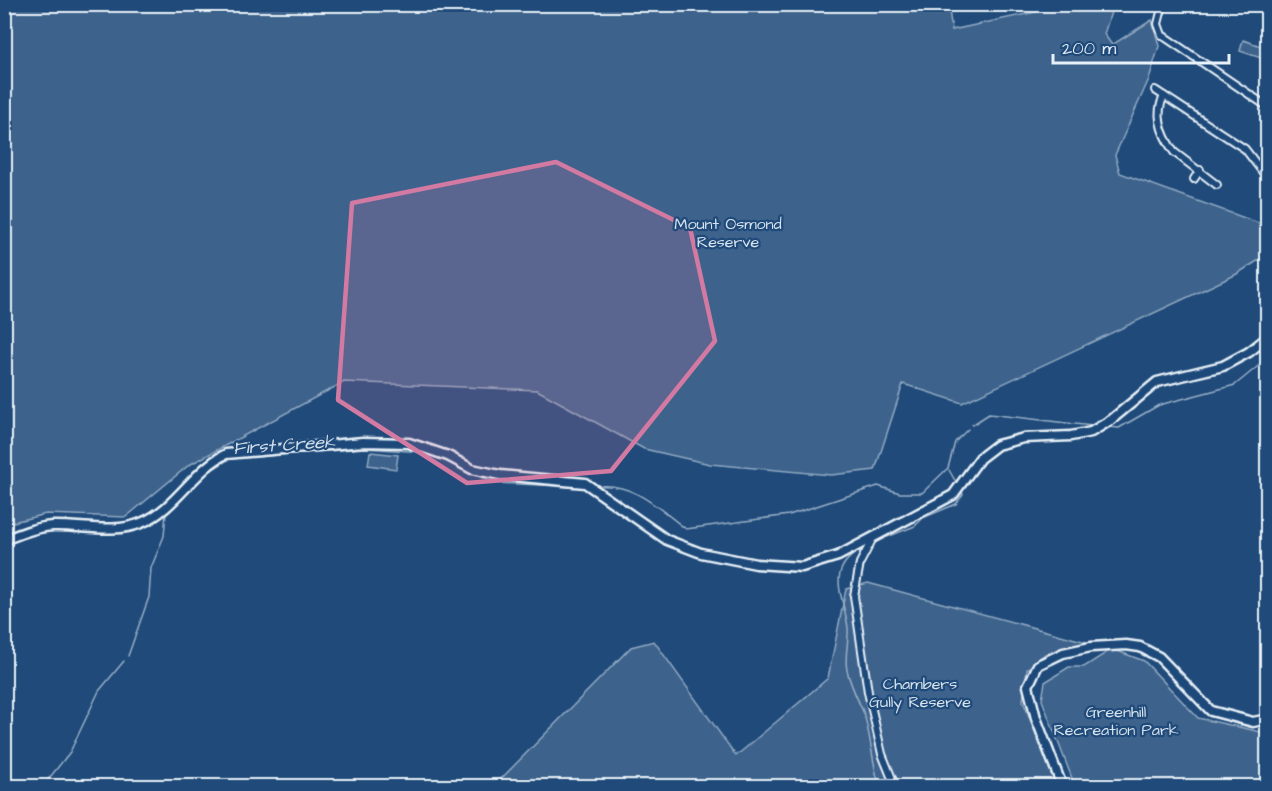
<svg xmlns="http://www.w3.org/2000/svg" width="1272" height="791" font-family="'Architects Daughter',sans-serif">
<rect width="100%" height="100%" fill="#1f4a7a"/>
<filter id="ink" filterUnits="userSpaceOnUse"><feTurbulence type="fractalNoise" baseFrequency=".0167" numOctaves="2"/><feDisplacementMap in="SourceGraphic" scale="12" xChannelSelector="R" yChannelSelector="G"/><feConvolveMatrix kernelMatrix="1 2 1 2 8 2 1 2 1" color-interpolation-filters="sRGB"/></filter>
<g filter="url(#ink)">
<!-- green -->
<g fill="#3c628c" stroke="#92aac2" stroke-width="1.5">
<path d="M948,4l4,26 93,-20 67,-1 -8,25 8,11 40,-25 7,26 -10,33 -34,76 5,18 147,53v29l-32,20 -273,128 -59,-19 -28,86 -44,5 -121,-11 -66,-15 -107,-59 -193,-8 -155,83 -63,52 -80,-3 -41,10v-519z"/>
<path d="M1243,40l24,8v12l-27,-9z"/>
<path d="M370,452l28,3 -2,14 -28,-4z"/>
<path d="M868,583l222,60 -45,11 -18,15 -4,32 33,85h-562l137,-139 23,-6 82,115 92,-78 18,-89z"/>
<path d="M1112,649l32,12 54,57 63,14 6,-5v59h-192l-33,-86 3,-18 24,-15h15z"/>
</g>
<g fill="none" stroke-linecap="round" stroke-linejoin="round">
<!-- stream -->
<g stroke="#9ab0c7" stroke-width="1.5">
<path d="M972,425l17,-11 103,12"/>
<path d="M1108,427l11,1 40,-23 76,-20 33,-27"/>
<path d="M427,453l67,30 90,4"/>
<path d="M949,470l8,14"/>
<path d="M599,486c36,-3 60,23 87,43l103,-14 89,-29 22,7h22l26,-25 7,-26 13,-13"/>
<path d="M184,496l26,-25 19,-12 136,-11 58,4"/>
<path d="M161,516l8,-6"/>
<path d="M19,539l19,-6"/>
<path d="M877,541l38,-15 8,-8 33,-14 7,-10 -2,-3"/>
<path d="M4,545l8,-4"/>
<path d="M864,548c-41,21 -20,47 -16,80 1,14 -4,29 -1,42 3,14 9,26 15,39 7,15 10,50 15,68l4,9"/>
<path d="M128,656l21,-59 2,-29 13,-32 2,-23"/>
<path d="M43,786l27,-34 29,-61 25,-30"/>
</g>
<!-- street casing -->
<g stroke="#e8f1f8" stroke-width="10">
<g id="street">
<path d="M1163,4l-5,20 4,11 106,72"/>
<path d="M1155,90l90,59 23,30"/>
<path d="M1164,96c-10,19 -2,39 10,56l43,33"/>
<path d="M1194,179l6,-9"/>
<path d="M873,538l-13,25 -6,33 14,96 14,62 13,32"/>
</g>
</g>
<!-- secondary casing -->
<g stroke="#e8f1f8" stroke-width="13">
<g id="secondary">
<path d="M4,540c16,-6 32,-13 49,-14 27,-1 62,8 88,-3 35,-14 52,-53 85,-69l137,-12 46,1 39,13 24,13 28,6 85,8 82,57 34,13 55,11 46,3 36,-11 115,-61 27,-37 17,-13 27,-7 47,-2 20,-4 20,-12 46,-38 66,-16 26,-14 19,-15"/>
<path d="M1062,786l-26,-68 -8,-32 10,-21 25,-12 28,-6 35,-2 14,2 19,10 52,54 42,11 15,-3"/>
</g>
</g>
<!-- street -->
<use href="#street" stroke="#1f4a7a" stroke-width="6"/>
<!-- secondary -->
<use href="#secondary" stroke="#1f4a7a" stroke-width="8"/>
</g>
</g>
<!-- marked area -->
<path fill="#d37aa2" fill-opacity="0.2" stroke="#d37aa2" stroke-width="4.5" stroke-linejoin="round" d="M556,162l134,66 25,113 -104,130 -144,12 -129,-83 14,-197z"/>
<g text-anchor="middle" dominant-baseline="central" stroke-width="4.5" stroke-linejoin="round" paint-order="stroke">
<!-- park labels -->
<g font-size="16" fill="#d7e3ed" stroke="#1f4a7a">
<text x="728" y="224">Mount Osmond<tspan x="728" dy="18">Reserve</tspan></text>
<text x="920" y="684">Chambers<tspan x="920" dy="18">Gully Reserve</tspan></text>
<text x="1116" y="712">Greenhill<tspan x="1116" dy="18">Recreation Park</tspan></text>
</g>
<!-- water labels -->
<g font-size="18" font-style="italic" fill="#d4e1ec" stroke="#1f4a7a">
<text transform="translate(284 445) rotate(-4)">First Creek</text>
</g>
</g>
<!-- margin -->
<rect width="1272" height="791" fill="none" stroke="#1f4a7a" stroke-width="24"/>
<rect x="12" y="12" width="1248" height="767" fill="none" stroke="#e8f1f8" stroke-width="2" filter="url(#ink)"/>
<!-- scale -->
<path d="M1053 54v9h176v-9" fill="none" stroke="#e8f1f8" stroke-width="3"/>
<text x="1062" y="54" font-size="18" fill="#e8f1f8" stroke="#1f4a7a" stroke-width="4.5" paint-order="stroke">200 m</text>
</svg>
